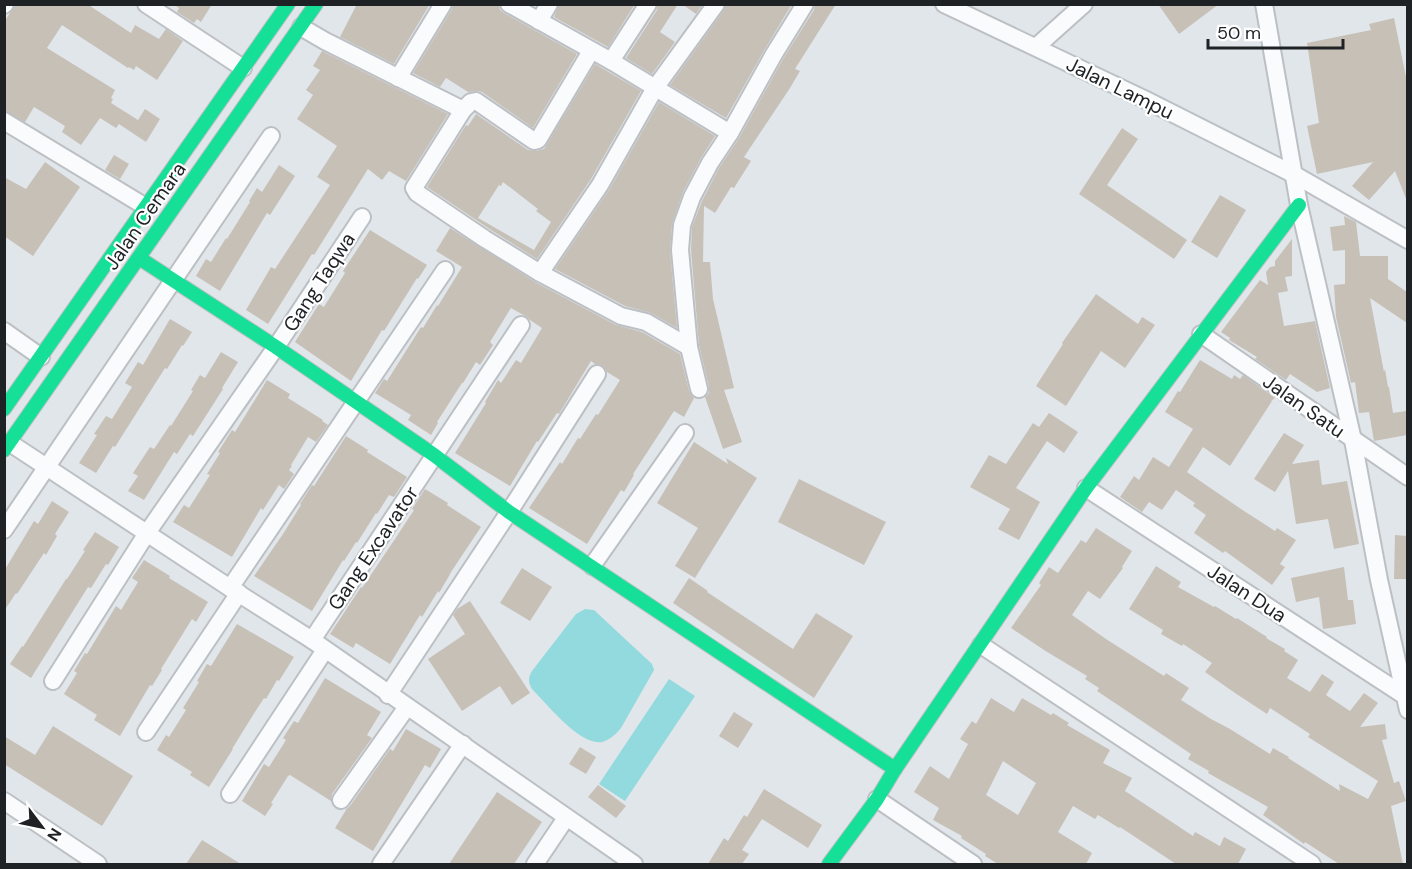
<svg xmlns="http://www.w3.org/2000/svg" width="1412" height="869" font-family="'DM Sans',sans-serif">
<rect width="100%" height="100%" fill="#e1e6eb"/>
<!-- water -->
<g fill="#92dade">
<path d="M585,609l9,1 58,54 2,6 -33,58c-5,6 -11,12 -19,14 -22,4 -55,-38 -70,-53 -4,-7 -4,-11 0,-18l44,-57z"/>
<path d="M669,679l26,17 -70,105 -26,-17z"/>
</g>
<!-- building -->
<g fill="#c7c0b7" fill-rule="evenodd">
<path d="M16,4h71l44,29 4,-8 24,14 7,-10 17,12 -26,39 -21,-14 -2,4 -5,-3 -1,1 -66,-43 -15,23 68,42 -4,8 2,1 -2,4 27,17 7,-11 15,10 -14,23 -27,-18 -3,4 -16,-10 -19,27 -19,-13 3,-6 -31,-19 -9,15 -21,-11v-89z"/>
<path d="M173,4h39l-11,18 -4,-3 -3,4 -17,-11 2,-4z"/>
<path d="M357,4h73l-36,60 -54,-27z"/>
<path d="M453,4h46l1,6 4,3 73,41 -44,74 -51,-36 -4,-1 -10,1 -22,-14 -6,9 -27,-14 39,-64z"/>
<path d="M559,4h76l-27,43 -54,-30z"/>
<path d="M658,4h20l-18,28 15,10 -23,32 -26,-16 31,-48z"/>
<path d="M682,4h21l-7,10z"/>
<path d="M726,4h66l-27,45 -39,69 -56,-33 54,-75z"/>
<path d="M815,4h21l-41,65 5,2 -10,17 -46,69 7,4 -17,27 -3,-1 -16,26 -11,-7 -1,56h7l3,37 21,89 -10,2 18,52 -19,7 -18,-52 4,-4v-6l-10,-42 -8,-95 1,-23 10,-26 17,-33 20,-30 44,-79 31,-49z"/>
<path d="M1158,4h61l-40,30z"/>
<path d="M1394,18l13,64v119l-12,-30 -26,29 -17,-14 21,-24 -56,12 -10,-48 12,-3 -12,-80 64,-13 -2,-6z"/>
<path d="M322,51l126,63 -42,67 -17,-10 -7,9 -14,-11 -54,86 -2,-1 -44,70 -22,-14 25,-43 4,2 55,-84 -13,-8 20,-31 -40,-27 16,-24 -7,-5 14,-20 -7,-4z"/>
<path d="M595,64l46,27 -50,88 -54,80 -46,-29 -64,-43 39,-62 2,1 8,-12 52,36 8,1 8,-2zM503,182l35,27 -2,2 15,11 -17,28 -56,-32 21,-33 2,1z"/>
<path d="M659,102l56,34 -14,22 -18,34 -11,32 -2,27 7,77 -26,-15 -26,-7 -70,-37 54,-79z"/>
<path d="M1122,128l16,11 -31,46 80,55 -13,19 -95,-65z"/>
<path d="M114,155l15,9 -9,15 -15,-9z"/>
<path d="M45,162l35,25 -47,69 -29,-20v-59l22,12z"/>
<path d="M279,165l16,11 -25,39 -3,-2 -47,78 -24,-15 10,-17 5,3 15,-24 1,1 23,-37 -1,-1 8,-13 5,4z"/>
<path d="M1220,195l26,15 -29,48 -26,-16z"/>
<path d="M1344,216l12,6 4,34h28v23l19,13v31l-37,-25 14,74 1,-3 3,18h1l4,26 13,-2 1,24 -33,6 -5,-29 -10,1 -4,-31 -4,1 -15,-66 -2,-32 11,-1v-34l-12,1 -3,-24 15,-2z"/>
<path d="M450,228l85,54 81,43 26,7 38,22 9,37 5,7 -10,19 -10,-6 -41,63 1,1 -10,17 -3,-2 -34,54 -58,-36 31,-46 2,2 16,-26 2,1 16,-25 2,1 22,-35 -13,-8 -4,-6 -8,-2 -4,-3 -32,53 -2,-1 -19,29 -1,-1 -27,45 -55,-33 31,-50 -1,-1 13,-22 3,3 15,-23 5,3 21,-35 -12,-8 -3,-3 -16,-9 -21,34 3,3 -13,20 -4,-3 -13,21h-1l-25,39 1,1 -7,12 -23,-15 3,-5 -36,-22 9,-14 3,2 34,-54 2,1 14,-23 1,1 24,-39 -26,-16z"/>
<path d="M370,230l57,35 -9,14 -1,-1 -33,53 -2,-1 -31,51 -56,-39 24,-38 5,3 21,-34 -2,-2z"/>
<path d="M1292,239v37l-7,1 3,14 -10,2 6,33 31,-5 15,67 -13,4 -27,-18 -4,6 -31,-21 2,-2 -28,-17 1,-2 -9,-6 39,-52 8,5 -2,-13 4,-5 5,-1v-5z"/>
<path d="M1096,294l42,30 4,-7 13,8 -30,43 -24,-17 -35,55 -30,-20 27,-42 -1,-1z"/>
<path d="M170,319l22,13 -9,14 -1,-1 -15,24 -2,-1 -50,79 -2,-1 -17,27 -17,-10 18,-28 -3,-1 12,-18 6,3 20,-32 -7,-4 13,-21 5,3z"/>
<path d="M221,352l17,10 -16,26 1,1 -30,47 -3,-2 -13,20 -3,-2 -30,48 -16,-9 10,-15 -5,-3 17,-26 4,2 16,-24 1,1 22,-35 -2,-1 9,-15 5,3z"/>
<path d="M1200,360l32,19 2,-4 6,4 3,-4 32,23 -4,3h1l-42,65 -27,-19 -16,25 54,37 34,22 2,-3 19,12 -16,24 5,3 -13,18 -47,-34 -2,2 -29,-20 12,-18 -13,-9 2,-3 -19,-13 -14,20 -13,-8 -7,10 -22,-15 14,-21 5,4 14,-23 16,10 24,-38 -28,-17 13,-21 2,1z"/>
<path d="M267,380l23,14 -2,4 35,22 -1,1 6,4 -12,17 -8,-5 -17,28 1,1 -3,4 5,4 -10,15 -5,-4 -16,25 -2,-2 -29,49 -59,-35 11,-17 5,3 21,-33 -3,-1 13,-21 -2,-1 14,-22 3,2z"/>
<path d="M1049,413l29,19 -14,21 -17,-12 -31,47 24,14 -21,38 -21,-11 12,-20 -40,-22 19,-32 17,9 27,-41 6,4z"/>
<path d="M1284,433l20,12 -12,19 27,-4 3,25 25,-4 12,63 -25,5 -6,-30 -32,5 -8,-53 -13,21 -21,-13z"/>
<path d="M346,436l22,14 -1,2 40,25 -13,20 -5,-2 -12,19 -1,-1 -19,30 -1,-1 -12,19 -1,-1 -31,51 -58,-35 29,-42 18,-29 -1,-1 12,-19 2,1z"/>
<path d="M694,442l34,22 -2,-6 31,20 -62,100 -20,-12 23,-38 -41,-25z"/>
<path d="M799,479l87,43 -22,43 -86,-43z"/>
<path d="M425,489l23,14 -1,2 34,22 -30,45 -2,4 -10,17 -1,-2 -16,26 -2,-2 -30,49 -34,-21 -3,5 -23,-14 31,-47 1,1 33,-49 19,-29 -2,-1z"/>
<path d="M52,501l17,11 -14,22 2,2 -11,19 -2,-2 -27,41 -1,-1 -12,18v-40l30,-50 4,3z"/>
<path d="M1096,528l36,23 -10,16 1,1 -23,31 -12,-8 -16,24 34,24 58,37 2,-3 23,15 -8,12 30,19 19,10 40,25 3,-6 16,9 -1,1 52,33 -1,-7 29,15 10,-18 -70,-44 2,-3 -40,-26 -3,6 -32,-21 -30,-21 7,-9 -29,-19 -1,2 -21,-12 2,-4 -34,-21 27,-43 25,16 -3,5 36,20 1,-1 21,13 1,-1 30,19 -1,1 19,11 -1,2 14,9 -11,18 23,14 12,-18 12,8 -8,13 24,16 14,-18 14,10 -18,24 25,-3 2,15 -5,1 12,43 5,-2 7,20 -15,5 12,58h-64l-34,-22 -1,2 -41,-29 5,-8 -60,-34 1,-2 -21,-12 3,-5 -94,-63 2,-3 -14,-9 2,-3 -43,-26 -33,-22 30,-43 -2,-2 10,-16 9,6 23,-33 5,3z"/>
<path d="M95,532l24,15 -11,18 -2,-1 -15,24 -3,-1 -57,91 -21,-14 12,-18 1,1 43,-68h1l18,-28 -2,-1z"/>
<path d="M1395,535l12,1v43h-13z"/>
<path d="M144,560l26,16 -1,2 39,24 -12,20 -4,-3 -31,50 1,1 -10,16 -2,-1 -30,51 -26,-16 3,-5 -33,-21 13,-21 -3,-2 11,-18 2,1 29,-48 5,4 17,-28 -6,-4z"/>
<path d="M1344,567l4,33h5l3,24 -33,5 -4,-32 -23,5 -5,-24z"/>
<path d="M522,568l30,19 -22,34 -30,-18z"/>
<path d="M689,578l19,13 -1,1 86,57 23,-36 37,23 -39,62 -141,-95z"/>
<path d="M470,601l60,92 -18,12 -12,-19 -38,25 -34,-52 37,-25 -12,-19 4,-6z"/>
<path d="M237,624l57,33 -15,24 -2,-1 -11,19 -2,-1 -11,17 -21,34h1l-24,38 -19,-12 2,-3 -35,-22 9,-15 3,2 17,-27 -3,-2 16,-26 -2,-1 10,-17 4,2z"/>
<path d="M325,678l56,34 -14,23 5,3 -40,56 -1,7 -41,-26 -2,1 -17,27 2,1 -8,12 -23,-15 22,-37 5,3 17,-27 -3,-2 11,-17 4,2z"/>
<path d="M991,698l23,14 8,-14 29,17 2,-2 16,10 -2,2 43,25 -7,13 29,15 -7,13 68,45 2,-4 25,14 4,-9 22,12 -8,15h-62l-56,-37 -1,1 -21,-13 -3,4 -22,-13 -15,26 34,21 -6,11h-88l-13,-8 1,-2 -25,-16 1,-2 -29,-16 6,-12 -25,-16 16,-26 19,13 19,-35 -8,-5 12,-18 4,3zM1003,761l33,22 -18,32 -32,-20z"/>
<path d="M734,712l19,12 -15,24 -19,-12z"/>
<path d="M53,726l80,50 -31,50 -98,-62v-28l31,19z"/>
<path d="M406,729l35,20 -11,19 -5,-3 -52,86 -38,-23 11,-18h-1l5,-4 40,-57 3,2z"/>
<path d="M580,747l16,10 -10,17 -17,-10z"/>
<path d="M598,785l28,21 -10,12 -28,-21z"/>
<path d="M764,789l58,36 -14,23 -46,-29 -20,31 7,4 -7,10h-34l16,-26 4,3 16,-26 3,2z"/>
<path d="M497,792l45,30 -28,42h-65z"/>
<path d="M202,840l39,24h-55z"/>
</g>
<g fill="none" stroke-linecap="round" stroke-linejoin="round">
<!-- street casing -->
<g stroke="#bcc0c4" stroke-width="20">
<g id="street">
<path d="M146,4l97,64"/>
<path d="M509,4l102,57 119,72"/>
<path d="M944,4l200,95 151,76 113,65"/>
<path d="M1264,4l35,201 54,235 26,140 29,130"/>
<path d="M4,5l1,-1"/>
<path d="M539,21l10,-17"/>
<path d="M301,27l24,14 138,69"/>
<path d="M1036,47l48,-43"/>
<path d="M591,51l-53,89 -4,1 -58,-40 -5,1 -8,8 -49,78 3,5 68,46 55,34 81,43 25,6 43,25"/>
<path d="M611,61l37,-57"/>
<path d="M398,78l45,-74"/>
<path d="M4,121l142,86"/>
<path d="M540,273l60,-88 55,-97 61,-84"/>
<path d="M4,331l37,26"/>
<path d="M1201,334l207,143"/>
<path d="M699,389l-10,-42 -9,-97 2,-25 10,-28 18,-34 20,-30 44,-79 31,-50"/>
<path d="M10,443l220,145 82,52 322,224"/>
<path d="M1086,488l322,210"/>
<path d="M4,530l267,-394"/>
<path d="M592,566l93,-133"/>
<path d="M230,588l215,-318"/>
<path d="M312,640l209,-315"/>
<path d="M981,645l331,219"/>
<path d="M53,681l94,-148 129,-186 86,-130"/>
<path d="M388,695l121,-183 88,-138"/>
<path d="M146,732l93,-139"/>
<path d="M230,794l95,-144"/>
<path d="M877,799l96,65"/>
<path d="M341,800l66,-93"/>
<path d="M4,801l94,63"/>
<path d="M381,864l82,-120"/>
<path d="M535,864l31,-46"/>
</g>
</g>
<!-- fast casing -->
<g stroke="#bcc0c4" stroke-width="16">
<g id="fast">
<path d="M139,258l137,89 158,108 75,57 386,257"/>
<path d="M4,409l284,-405"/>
<path d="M4,450l312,-446"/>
<path d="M829,864l48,-65 18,-30 191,-281 213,-283"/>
</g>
</g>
<!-- street -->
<use href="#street" stroke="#fafbfc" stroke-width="16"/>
<!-- fast -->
<use href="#fast" stroke="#16e098" stroke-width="14"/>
</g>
<g text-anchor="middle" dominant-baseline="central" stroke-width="4.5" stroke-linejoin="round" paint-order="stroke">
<!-- street labels -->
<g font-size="20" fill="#1e2225" stroke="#fff">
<text transform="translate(1120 88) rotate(26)">Jalan Lampu</text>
<text transform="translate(145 216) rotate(-55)">Jalan Cemara</text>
<text transform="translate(319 282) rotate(-57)">Gang Taqwa</text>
<text transform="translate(1304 406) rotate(35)">Jalan Satu</text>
<text transform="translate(373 548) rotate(-56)">Gang Excavator</text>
<text transform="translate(1247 593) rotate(33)">Jalan Dua</text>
</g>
</g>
<!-- border -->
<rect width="1412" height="869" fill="none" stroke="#1e2225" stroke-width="12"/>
<!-- north arrow -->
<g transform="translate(42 827) rotate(122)" stroke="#ffffff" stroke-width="4.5" paint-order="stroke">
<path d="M0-4.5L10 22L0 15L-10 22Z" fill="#1e2225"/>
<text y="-9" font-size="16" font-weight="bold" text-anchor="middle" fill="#1e2225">N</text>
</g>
<!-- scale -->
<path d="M1208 39v9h135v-9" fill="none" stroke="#1e2225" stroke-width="3"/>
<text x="1217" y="39" font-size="18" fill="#1e2225" stroke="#ffffff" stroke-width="4.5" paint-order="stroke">50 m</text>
</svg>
